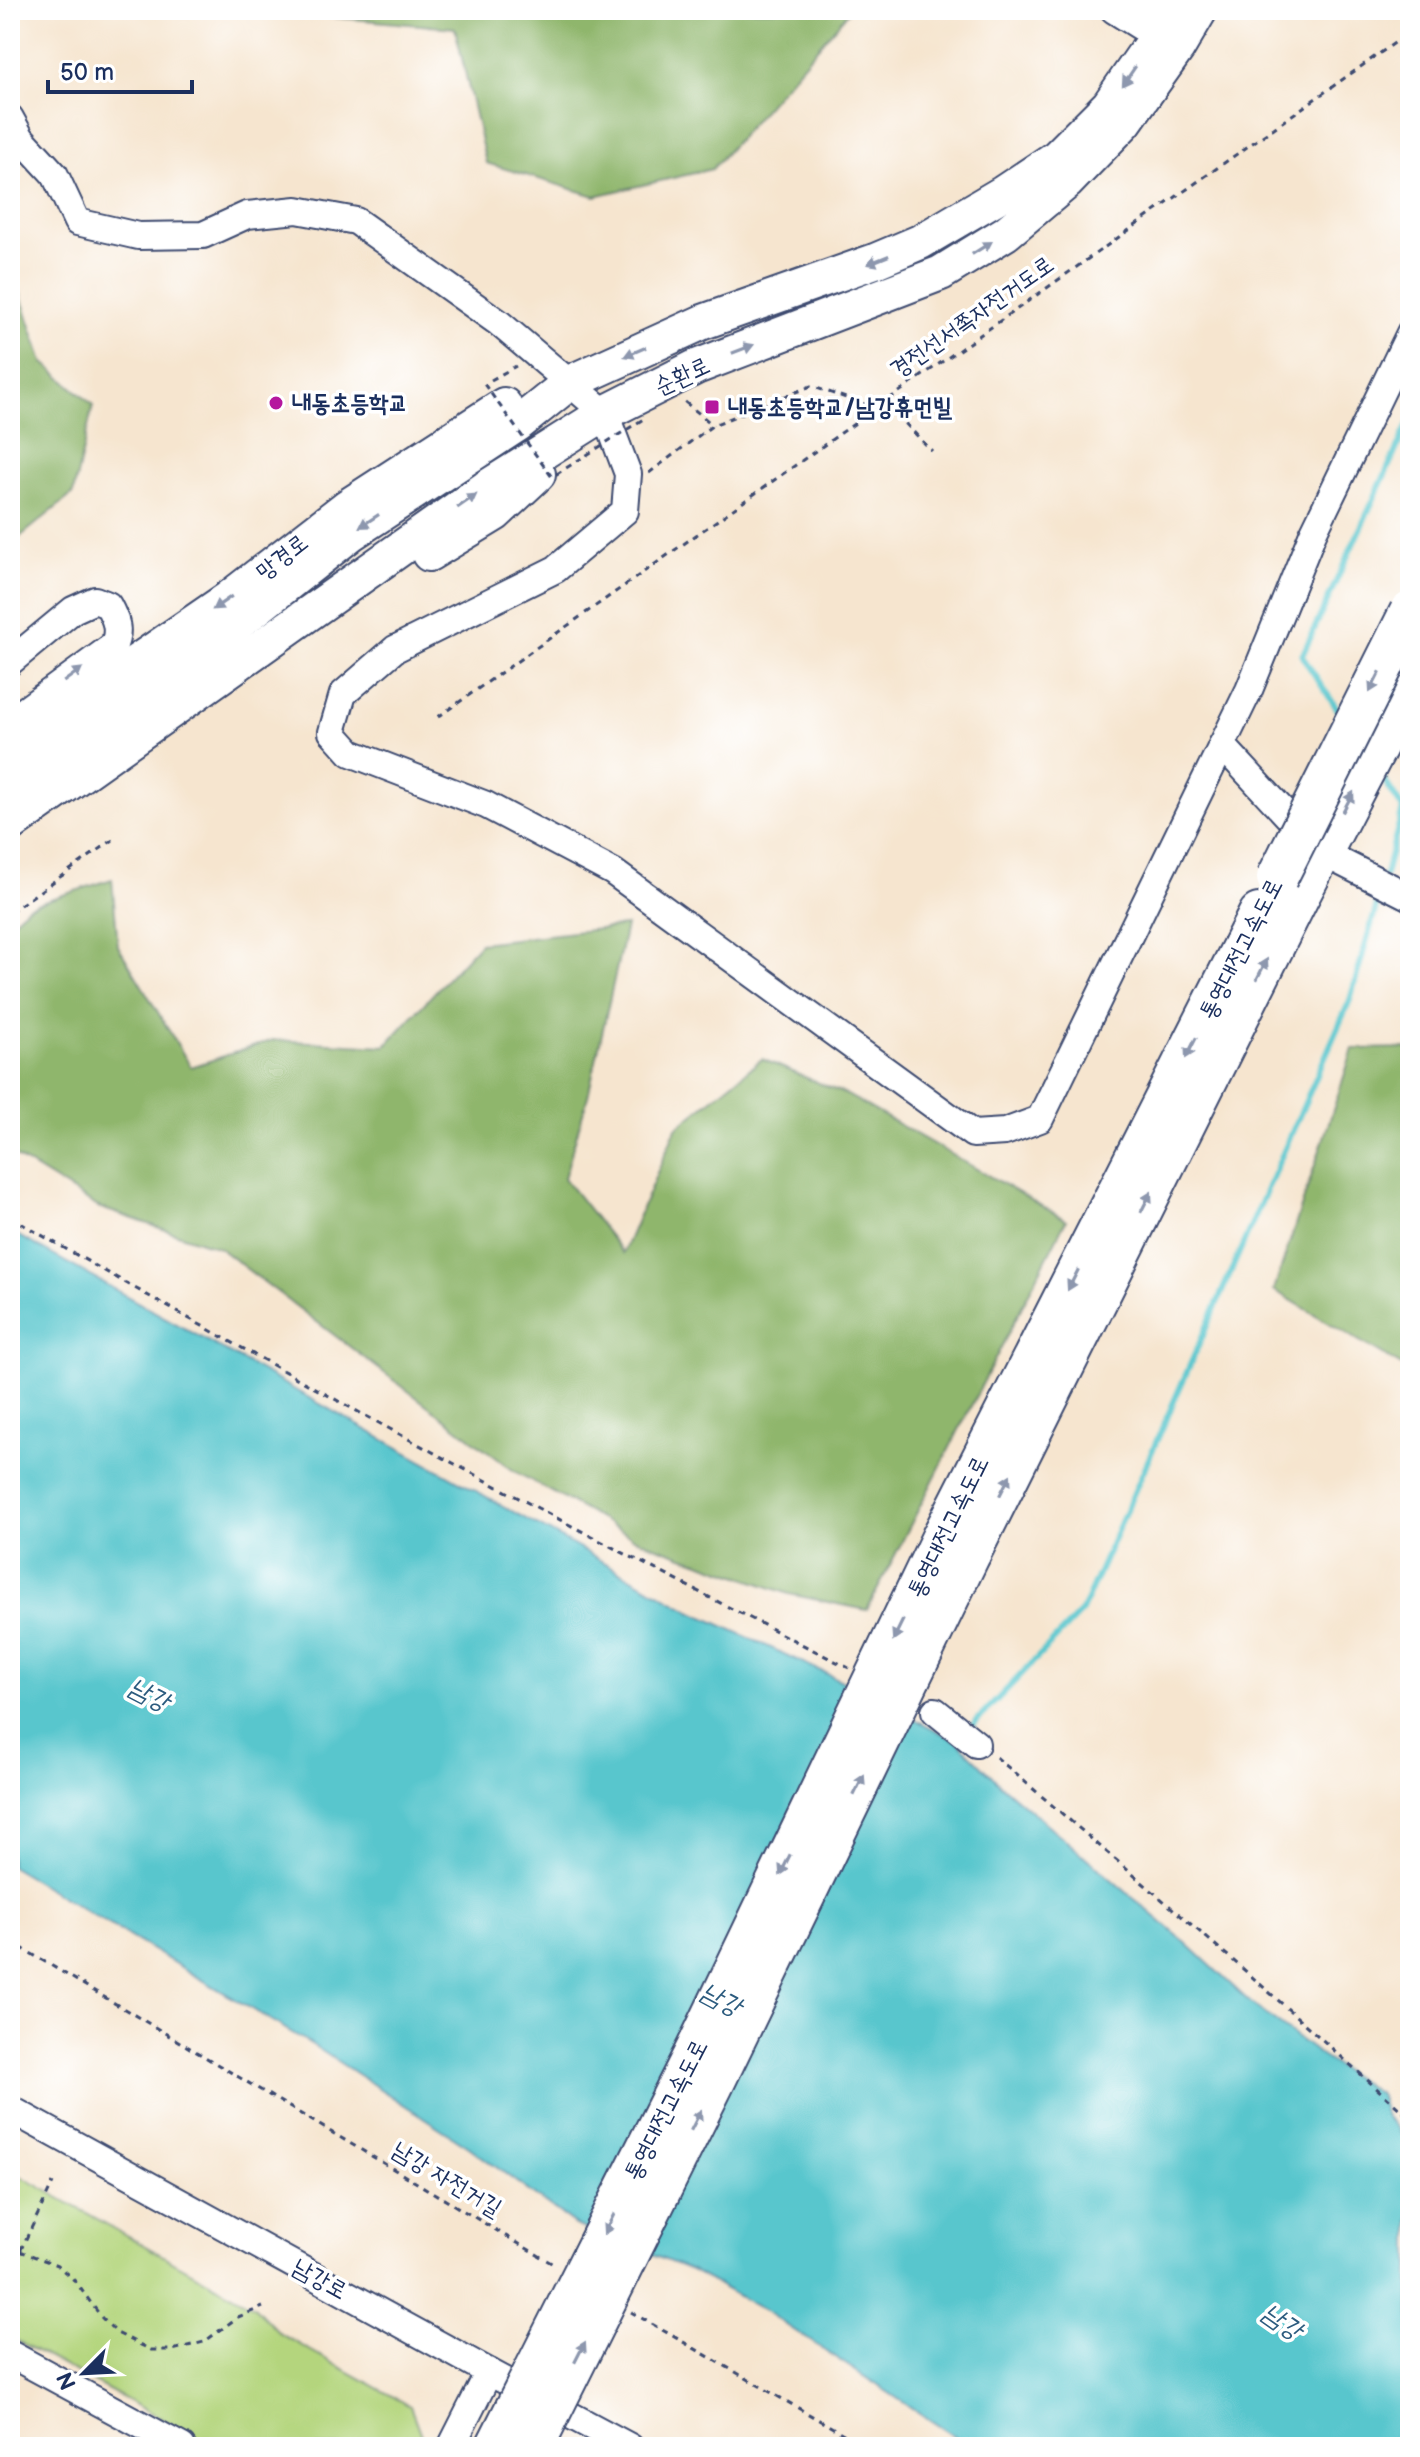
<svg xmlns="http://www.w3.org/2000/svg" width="1420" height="2457" font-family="'Balsamiq Sans','Poor Story',sans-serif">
<rect width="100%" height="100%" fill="#fff"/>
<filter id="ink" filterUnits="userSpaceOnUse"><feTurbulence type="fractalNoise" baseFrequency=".0125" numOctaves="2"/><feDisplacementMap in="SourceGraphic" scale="16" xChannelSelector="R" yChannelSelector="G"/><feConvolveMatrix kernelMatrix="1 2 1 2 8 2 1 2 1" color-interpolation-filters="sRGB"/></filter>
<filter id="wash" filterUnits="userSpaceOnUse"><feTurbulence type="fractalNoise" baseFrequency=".006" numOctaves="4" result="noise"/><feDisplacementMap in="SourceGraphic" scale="32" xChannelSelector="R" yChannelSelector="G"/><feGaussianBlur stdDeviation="1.8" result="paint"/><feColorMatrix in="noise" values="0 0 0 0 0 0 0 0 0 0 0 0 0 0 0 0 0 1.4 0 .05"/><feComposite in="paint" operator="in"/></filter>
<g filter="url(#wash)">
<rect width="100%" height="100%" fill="#f6e5cf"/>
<!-- green -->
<path fill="#b4d57d" stroke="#68826e" stroke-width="2" d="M10,2170l244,137 25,26 131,73 12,32 -5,9h-203l-204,-110z"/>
<!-- forest -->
<g fill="#8fb66c" stroke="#557265" stroke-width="2">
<path d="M247,10h603l-138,159 -117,27 -109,-33 -31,-135z"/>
<path d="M10,264l33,98 50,43 -20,89 -63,51z"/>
<path d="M112,879l6,67 73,121 82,-27 112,6 95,-103 146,-17 -38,170 -24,82 59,75 53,-125 86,-69 85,36 219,125 -199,390 -78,-16 -151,-54 -124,-69 -295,-223 -121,-41 -88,-54v-230l19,-17z"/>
<path d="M1410,1048v319l-5,1 -131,-78 79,-241z"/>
</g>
<!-- water -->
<path fill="#58c6cd" stroke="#3a7a96" stroke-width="2" d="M10,1231l683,381 145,67 119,62 44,44 184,157 67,62 69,52 58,38 7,23 24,26v304h-439l-209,-138 -71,-39 -116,-45 -106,-78 -158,-103 -301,-178z"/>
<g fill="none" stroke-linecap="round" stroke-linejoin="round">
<!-- stream -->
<g stroke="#58c6cd" stroke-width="6">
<path d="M1342,716l-40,-60 108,-236"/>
<path d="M1379,772l24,37 -18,66"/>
<path d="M969,1729l113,-118 268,-611 31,-110"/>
</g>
</g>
</g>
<g filter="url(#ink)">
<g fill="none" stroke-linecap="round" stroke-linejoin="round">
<!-- minor casing -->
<g stroke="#3c4a6f" stroke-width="30">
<g id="minor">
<path d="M1114,10l56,35"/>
<path d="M10,118l11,20 34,37 22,47 61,14 65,-1 44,-20 50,-5 59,11 143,102 106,90 23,61 -3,37 -69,58 -161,80 -52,45 -11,38 19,21 135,52 127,67 360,262 32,-2 35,-13 209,-429 64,-157 97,-200"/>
<path d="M10,662l63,-52 22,-10 13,5c8,15 12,24 6,40l-104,76"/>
<path d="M1222,745l99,107 89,45"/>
<path d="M935,1711l41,33"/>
<path d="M10,2109l479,263 141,75"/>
<path d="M10,2354l172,93"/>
<path d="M451,2447l38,-75"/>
</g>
</g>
<!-- major casing -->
<g stroke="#3c4a6f" stroke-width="38">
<g id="major">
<path d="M429,554l66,-40 43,-40"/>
<path d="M10,757l106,-81 112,-77 120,-93 156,-101"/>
<path d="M10,789l152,-106 190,-150 166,-109 51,-41 134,-61 172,-61 45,-19 83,-49 54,-36 52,-52 47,-68 14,-27"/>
<path d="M10,825l476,-337 119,-75 91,-46 245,-94 65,-40 61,-51 58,-60 52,-73 23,-39"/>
</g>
</g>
<!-- highway casing -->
<g stroke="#3c4a6f" stroke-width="44">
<g id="highway">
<path d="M943,1535l316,-621"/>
<path d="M970,1554l329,-658 111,-213"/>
</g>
</g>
<!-- path -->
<g stroke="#3c4a6f" stroke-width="3" stroke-dasharray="6 6" stroke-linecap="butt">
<path d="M491,380l25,-14"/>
<path d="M685,402l28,23"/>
<path d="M649,473l64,-48 98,-39 87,30 34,35"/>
<path d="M438,717l972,-685"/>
<path d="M10,912l103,-72"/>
<path d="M10,1217c275,158 555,309 839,451"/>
<path d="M996,1757l246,211 168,150"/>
<path d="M10,1941l543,323"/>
<path d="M20,2251l37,14 18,16 27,37 15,15 34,17h21l32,-8 34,-25 25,-10"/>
<path d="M10,2272l43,-89"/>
<path d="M631,2312l235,135"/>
</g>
<!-- minor -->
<use href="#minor" stroke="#fff" stroke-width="26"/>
<!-- major -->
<use href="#major" stroke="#fff" stroke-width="34"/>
<!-- highway -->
<use href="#highway" stroke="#fff" stroke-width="40"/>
<!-- highway-bridge casing -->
<g stroke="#3c4a6f" stroke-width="44" stroke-linecap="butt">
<g id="highway-bridge">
<path d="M1277,878l133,-266"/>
<path d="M496,2447l201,-399 246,-513"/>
<path d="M533,2447l180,-362 257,-531"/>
</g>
</g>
<!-- path-bridge -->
<path stroke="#3c4a6f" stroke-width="3" stroke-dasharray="6 6" stroke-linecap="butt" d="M484,384l68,93 93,-59"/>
<!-- highway-bridge -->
<use href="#highway-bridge" stroke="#fff" stroke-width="40"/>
</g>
<!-- one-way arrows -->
<defs><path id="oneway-solid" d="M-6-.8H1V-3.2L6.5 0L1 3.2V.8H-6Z" transform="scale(2)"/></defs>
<g fill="#8d97ae">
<use href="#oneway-solid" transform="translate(1129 76) rotate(124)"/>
<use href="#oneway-solid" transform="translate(982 248) rotate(-32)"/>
<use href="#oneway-solid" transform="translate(878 260) rotate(158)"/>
<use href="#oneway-solid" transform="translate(743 349) rotate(-21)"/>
<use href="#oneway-solid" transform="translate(635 352) rotate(157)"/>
<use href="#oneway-solid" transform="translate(467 501) rotate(-35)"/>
<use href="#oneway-solid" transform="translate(369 521) rotate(147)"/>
<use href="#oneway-solid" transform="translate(222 603) rotate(145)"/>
<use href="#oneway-solid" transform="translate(73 675) rotate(-36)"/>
<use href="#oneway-solid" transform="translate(1375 682) rotate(117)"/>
<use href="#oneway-solid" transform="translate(1348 802) rotate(-62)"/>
<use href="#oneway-solid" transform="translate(1262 969) rotate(-63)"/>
<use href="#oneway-solid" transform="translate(1191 1048) rotate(117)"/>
<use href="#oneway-solid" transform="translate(1146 1202) rotate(-63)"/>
<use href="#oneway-solid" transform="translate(1073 1280) rotate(117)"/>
<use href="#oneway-solid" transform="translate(1005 1485) rotate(-63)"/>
<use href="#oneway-solid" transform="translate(898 1630) rotate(116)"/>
<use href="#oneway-solid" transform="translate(859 1785) rotate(-64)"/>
<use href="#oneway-solid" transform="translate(785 1865) rotate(116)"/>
<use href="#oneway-solid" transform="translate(696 2120) rotate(-63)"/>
<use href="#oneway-solid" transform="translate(609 2224) rotate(117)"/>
<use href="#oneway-solid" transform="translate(580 2352) rotate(-63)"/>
</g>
</g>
<!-- markers -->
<g fill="#b5179e" stroke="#fff" stroke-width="3">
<circle cx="276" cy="403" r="8"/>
<rect x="704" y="399" width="16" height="16" rx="4"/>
</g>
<g text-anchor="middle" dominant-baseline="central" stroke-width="7" stroke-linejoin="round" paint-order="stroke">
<!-- street labels -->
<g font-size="24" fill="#1b2f5e" stroke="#fff">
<text transform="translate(972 317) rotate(-35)">경전선서쪽자전거도로</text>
<text transform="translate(682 376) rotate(-25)">순환로</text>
<text transform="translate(282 557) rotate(-38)">망경로</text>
<text transform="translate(1241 949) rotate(-63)">통영대전고속도로</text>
<text transform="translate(948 1527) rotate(-64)">통영대전고속도로</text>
<text transform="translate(666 2110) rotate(-63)">통영대전고속도로</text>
<text transform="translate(447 2179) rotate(31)">남강 자전거길</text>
<text transform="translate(320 2279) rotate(29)">남강로</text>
</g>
<!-- poi labels -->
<g font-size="24" font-weight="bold" fill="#1b2f5e" stroke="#fff" text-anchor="start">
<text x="292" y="403">내동초등학교</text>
<text x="728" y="407">내동초등학교/남강휴먼빌</text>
</g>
<!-- water labels -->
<g font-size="26" font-style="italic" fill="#2d5c7f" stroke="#fff">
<text transform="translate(149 1695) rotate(27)">남강</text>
<text transform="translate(721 2000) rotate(28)">남강</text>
<text transform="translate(1282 2322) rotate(35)">남강</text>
</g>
</g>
<!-- margin -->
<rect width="1420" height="2457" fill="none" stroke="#fff" stroke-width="40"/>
<!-- north arrow -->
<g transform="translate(84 2373) rotate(246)" stroke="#ffffff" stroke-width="6" paint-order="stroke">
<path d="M0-6L14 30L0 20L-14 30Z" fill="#1b2f5e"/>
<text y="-12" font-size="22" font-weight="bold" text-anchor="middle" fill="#1b2f5e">N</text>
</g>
<!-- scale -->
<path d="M48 80v12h144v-12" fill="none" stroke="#1b2f5e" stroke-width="4"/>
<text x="60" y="80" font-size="24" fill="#1b2f5e" stroke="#ffffff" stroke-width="6" paint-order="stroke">50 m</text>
</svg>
